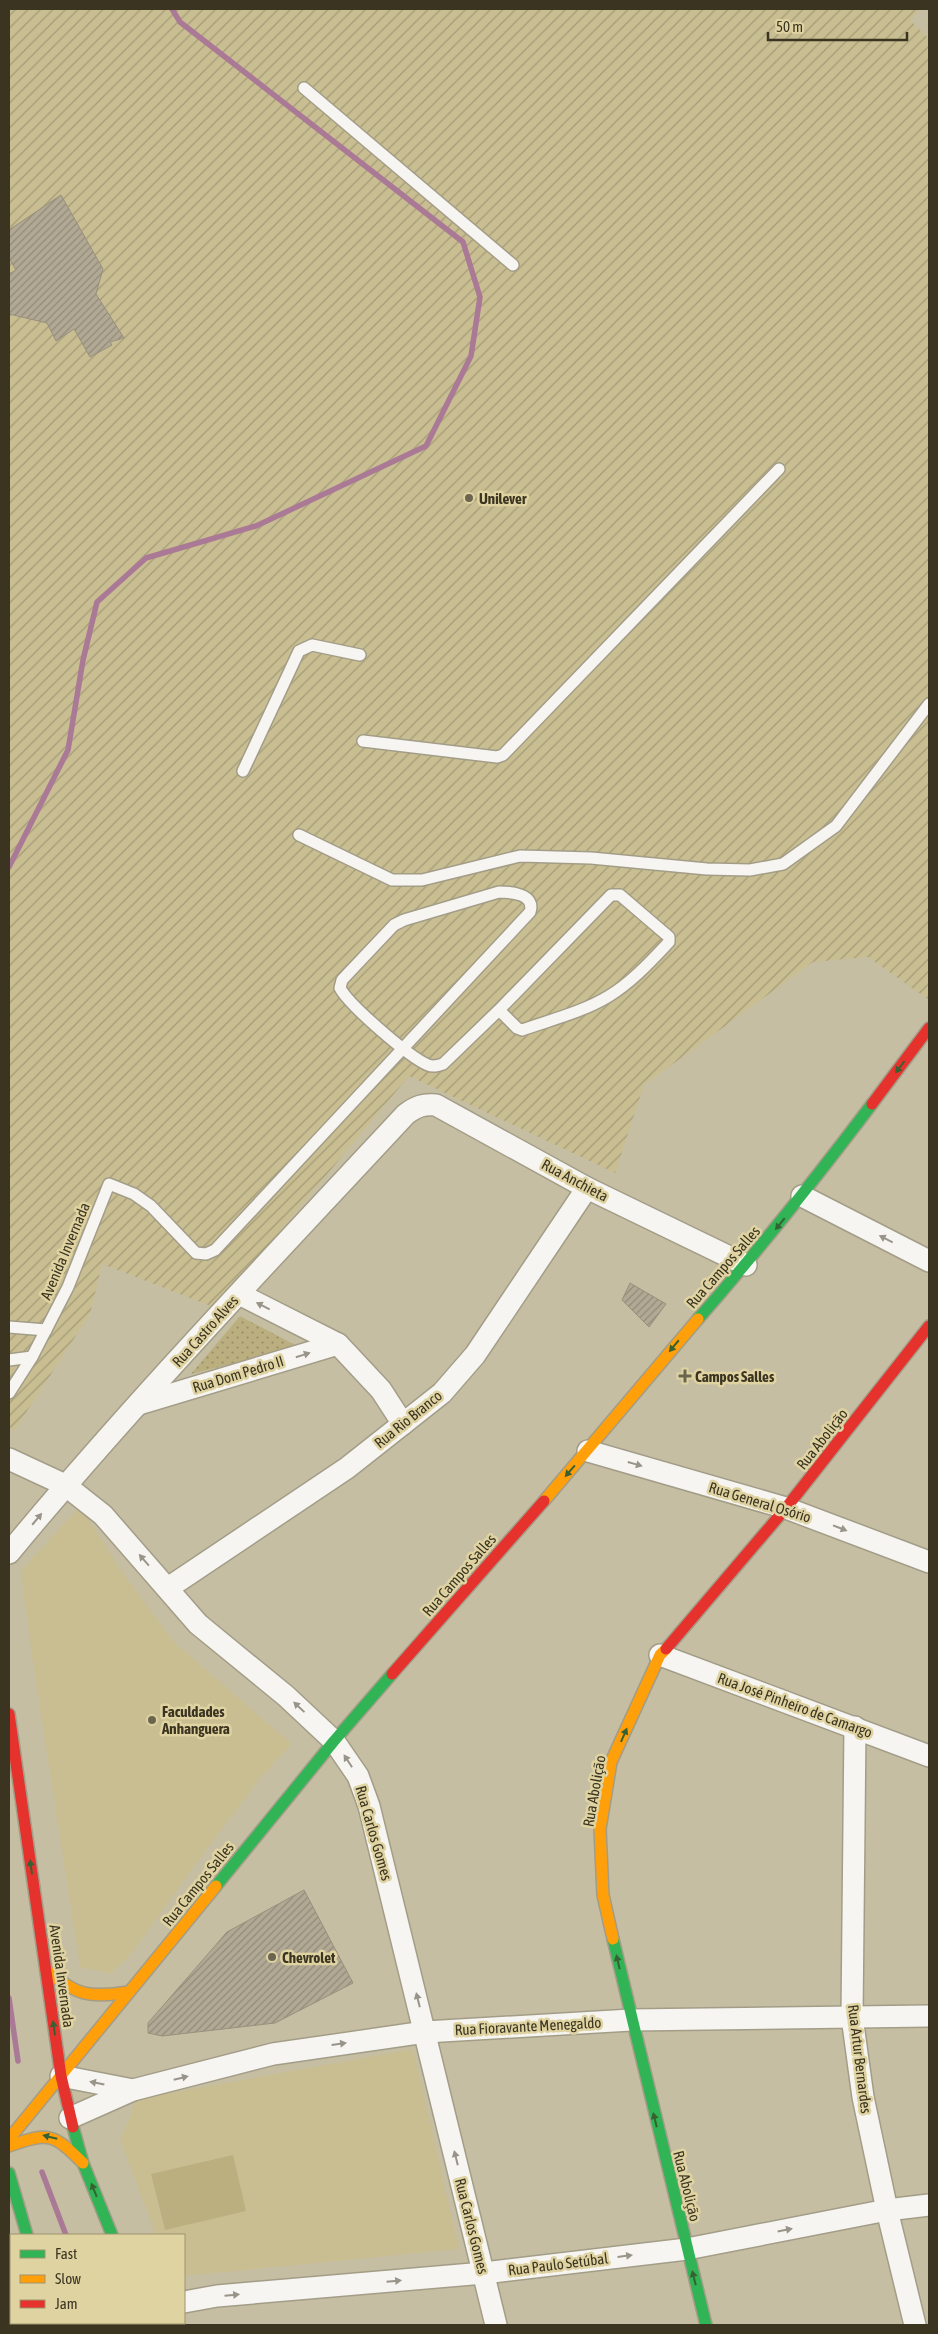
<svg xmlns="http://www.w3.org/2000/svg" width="938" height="2334" font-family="'Asap Condensed',sans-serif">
<defs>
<pattern id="industrial-furrows" width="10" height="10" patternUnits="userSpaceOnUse" patternTransform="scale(1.25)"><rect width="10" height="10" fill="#c9be92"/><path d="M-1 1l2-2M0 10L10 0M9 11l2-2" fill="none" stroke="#a49b77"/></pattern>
<pattern id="grass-dots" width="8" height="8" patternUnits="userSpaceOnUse" patternTransform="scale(1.25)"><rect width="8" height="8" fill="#bbaf80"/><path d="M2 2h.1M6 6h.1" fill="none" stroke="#998f68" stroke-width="1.8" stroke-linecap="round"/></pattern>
<pattern id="building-hatch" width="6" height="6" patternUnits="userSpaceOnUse" patternTransform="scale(1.25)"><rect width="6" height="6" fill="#b2a995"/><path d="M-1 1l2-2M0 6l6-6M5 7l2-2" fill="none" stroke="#928a79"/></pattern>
</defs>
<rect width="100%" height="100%" fill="#c5bea3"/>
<!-- built -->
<g fill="#c9be92">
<path d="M80,1507l42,65 52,70 118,102 -31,33 -66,88 -63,88 -21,21 -31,-7 -48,-311 -11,-86z"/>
<path d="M413,2049l46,200 -275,27v-41h-28l-36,-95 17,-41z"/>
</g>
<!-- industrial -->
<path fill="url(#industrial-furrows)" d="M9,9h911l-9,12 18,18v961l-61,-43 -55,5 -169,123 -29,88 -206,-97 -193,232 -114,-44 -12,50 -76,117 -5,-4z"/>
<!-- grass -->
<path fill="url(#grass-dots)" d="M240,1316l59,31 -108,27z"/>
<!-- garden -->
<path fill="#bbaf80" d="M233,2155l13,56 -81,19 -14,-56z"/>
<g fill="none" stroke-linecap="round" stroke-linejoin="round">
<!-- stream -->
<g stroke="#aa7996" stroke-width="5.5">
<path d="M9,867l59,-117 15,-90 14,-58 49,-44 110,-32 170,-80 45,-90 9,-59 -17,-55 -283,-220 -8,-13"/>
<path d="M9,1998l9,63"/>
<path d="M42,2172l24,63"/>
</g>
</g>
<!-- building -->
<g fill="url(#building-hatch)" stroke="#99907c">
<path d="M61,195l42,74 -7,25 28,44 -14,4 2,3 -22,12 -16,-28 -18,12 -9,-18 -38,-9v-40l7,-4 -7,-12v-28z"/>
<path d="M630,1283l36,21 -17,23 -27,-27z"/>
<path d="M304,1890l49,93 -78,40 -113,13 -14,-3v-10l79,-91z"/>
</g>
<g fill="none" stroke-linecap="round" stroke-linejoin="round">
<!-- lane casing -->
<g stroke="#a39d88" stroke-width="14">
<g id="lane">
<path d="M304,88l209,177"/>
<path d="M363,741l134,16 6,-2 276,-286"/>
<path d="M243,771l56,-120 13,-6 48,10"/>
<path d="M299,835l93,45h30l98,-24 71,2 116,11 43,1 33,-6 53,-38 93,-122"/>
<path d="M9,1327l37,3"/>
<path d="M9,1360l23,-3"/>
<path d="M9,1393l23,-36 36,-70 41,-103 25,10 17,12 45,47 10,1 9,-4 315,-338c6,-18 -19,-20 -31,-20l-95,28 -10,5 -52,55 -2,8c9,17 69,69 88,77 5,2 9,1 15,-1l56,-54 112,-115h9l49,42v5c-18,19 -37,40 -60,54 -26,16 -59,24 -87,34l-5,-2 -18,-18"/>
</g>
</g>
<!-- street casing -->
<g stroke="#a39d88" stroke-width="24">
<g id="street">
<path d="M802,1196l127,65"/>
<path d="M239,1294l99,50 43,46 22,34"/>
<path d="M139,1404l199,-60"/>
<path d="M588,1451l198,57 143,54"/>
<path d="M9,1459l56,26 38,30 95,109 88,72 48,45 24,35 11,30 127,519"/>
<path d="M9,1553c126,-152 263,-295 397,-439 11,-8 17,-10 30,-9l151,83 159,77"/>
<path d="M168,1588l179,-120 95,-75 33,-38 112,-167"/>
<path d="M660,1655l269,101"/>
<path d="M855,1727l-3,290 11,80 24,113 28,115"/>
<path d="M61,2076l72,14"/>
<path d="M70,2118l63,-28 140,-36 152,-22 206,-12 298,-4"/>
<path d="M184,2302l33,-6 267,-23 203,-24 200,-39 42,-5"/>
</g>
</g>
<!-- fast casing -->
<g stroke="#a39d88" stroke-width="14">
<g id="fast">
<path d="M698,1319c61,-69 118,-141 174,-215"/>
<path d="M216,1886l118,-145 58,-67"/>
<path d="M613,1939l93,386"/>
<path d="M73,2127l10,36 29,72"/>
<path d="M9,2173l18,62"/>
<path d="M116,2325l1,-2"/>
</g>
</g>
<!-- slow casing -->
<g stroke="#a39d88" stroke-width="14">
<g id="slow">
<path d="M544,1501l154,-182"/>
<path d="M613,1939l-10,-44 -3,-66 11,-67 49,-107 6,-6"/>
<path d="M46,1970c31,26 43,28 83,22"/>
<path d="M9,2139l207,-253"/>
<path d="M9,2146c40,-14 44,-13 74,17"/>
<path d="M148,2323l1,2"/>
</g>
</g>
<!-- jam casing -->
<g stroke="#a39d88" stroke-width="14">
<g id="jam">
<path d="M872,1104l57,-76"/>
<path d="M666,1649l120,-141 143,-182"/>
<path d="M392,1674l152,-173"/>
<path d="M9,1714l52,362 12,51"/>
<path d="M58,2323l1,2"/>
</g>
</g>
<!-- lane -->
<use href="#lane" stroke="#f6f5f1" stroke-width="11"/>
<!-- street -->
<use href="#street" stroke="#f6f5f1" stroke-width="21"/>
<!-- fast -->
<use href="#fast" stroke="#30b455" stroke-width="11"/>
<!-- slow -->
<use href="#slow" stroke="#ff9f0a" stroke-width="11"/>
<!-- jam -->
<use href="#jam" stroke="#e5322d" stroke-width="11"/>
</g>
<!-- one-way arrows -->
<defs><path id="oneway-solid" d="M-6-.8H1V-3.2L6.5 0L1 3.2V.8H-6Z" transform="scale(1.25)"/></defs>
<g fill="#366133">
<use href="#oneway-solid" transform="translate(900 1067) rotate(127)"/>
<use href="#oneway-solid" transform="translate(780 1224) rotate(129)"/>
<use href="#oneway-solid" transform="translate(674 1346) rotate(130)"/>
<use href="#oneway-solid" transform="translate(570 1471) rotate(131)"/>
<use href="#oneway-solid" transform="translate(624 1735) rotate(-66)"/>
<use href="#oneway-solid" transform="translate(31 1867) rotate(-98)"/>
<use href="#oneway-solid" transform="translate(618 1962) rotate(-103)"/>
<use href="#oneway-solid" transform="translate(54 2028) rotate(-98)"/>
<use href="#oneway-solid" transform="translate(655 2120) rotate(-104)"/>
<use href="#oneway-solid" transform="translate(50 2137) rotate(-166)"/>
<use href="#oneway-solid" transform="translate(94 2190) rotate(-112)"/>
<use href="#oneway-solid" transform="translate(694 2278) rotate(-104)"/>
</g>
<g fill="#989489">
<use href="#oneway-solid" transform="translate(886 1239) rotate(-153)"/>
<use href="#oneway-solid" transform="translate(263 1306) rotate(-153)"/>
<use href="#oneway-solid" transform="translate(303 1355) rotate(-17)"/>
<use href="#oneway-solid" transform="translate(635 1464) rotate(16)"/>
<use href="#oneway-solid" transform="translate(37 1519) rotate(-50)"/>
<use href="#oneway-solid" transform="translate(840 1528) rotate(21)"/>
<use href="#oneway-solid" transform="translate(144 1560) rotate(-131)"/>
<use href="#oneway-solid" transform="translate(299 1707) rotate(-137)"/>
<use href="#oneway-solid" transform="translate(348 1761) rotate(-123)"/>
<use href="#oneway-solid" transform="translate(418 2000) rotate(-104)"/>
<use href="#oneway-solid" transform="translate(339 2044) rotate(-8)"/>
<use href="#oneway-solid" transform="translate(181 2078) rotate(-14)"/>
<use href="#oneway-solid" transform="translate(97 2083) rotate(-169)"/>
<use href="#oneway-solid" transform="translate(456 2158) rotate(-104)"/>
<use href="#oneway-solid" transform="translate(785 2230) rotate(-11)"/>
<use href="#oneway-solid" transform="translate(625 2256) rotate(-7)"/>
<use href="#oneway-solid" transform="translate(394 2281) rotate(-5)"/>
<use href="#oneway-solid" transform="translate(232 2295) rotate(-5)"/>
</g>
<!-- markers -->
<g fill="#6b644e" stroke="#e0d3a2" stroke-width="2">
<circle cx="469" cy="498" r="5"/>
<path d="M682.5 1368.5h5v5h5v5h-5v5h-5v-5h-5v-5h5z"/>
<circle cx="152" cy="1720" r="5"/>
<circle cx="272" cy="1957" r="5"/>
</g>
<g text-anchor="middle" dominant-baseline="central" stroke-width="5" stroke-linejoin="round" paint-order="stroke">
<!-- poi labels -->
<g font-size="15" font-weight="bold" fill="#3a3421" stroke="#e0d3a2" text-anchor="start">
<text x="479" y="498">Unilever</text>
<text x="695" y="1376">Campos Salles</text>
<text x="162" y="1711">Faculdades<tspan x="162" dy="17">Anhanguera</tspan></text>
<text x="282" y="1957">Chevrolet</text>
</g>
<!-- street labels -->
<g font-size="15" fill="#3a3421" stroke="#e0d3a2">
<text transform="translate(575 1180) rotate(28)">Rua Anchieta</text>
<text transform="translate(65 1251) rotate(-67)">Avenida Invernada</text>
<text transform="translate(723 1267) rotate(-49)">Rua Campos Salles</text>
<text transform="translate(205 1331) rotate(-48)">Rua Castro Alves</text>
<text transform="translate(238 1374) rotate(-17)">Rua Dom Pedro II</text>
<text transform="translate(408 1419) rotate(-39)">Rua Rio Branco</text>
<text transform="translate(822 1439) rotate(-52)">Rua Abolição</text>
<text transform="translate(760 1502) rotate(17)">Rua General Osório</text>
<text transform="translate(459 1575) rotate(-49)">Rua Campos Salles</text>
<text transform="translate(795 1705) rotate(20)">Rua José Pinheiro de Camargo</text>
<text transform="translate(594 1791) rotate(-80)">Rua Abolição</text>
<text transform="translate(374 1833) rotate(74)">Rua Carlos Gomes</text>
<text transform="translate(198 1884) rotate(-51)">Rua Campos Salles</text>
<text transform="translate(62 1976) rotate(82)">Avenida Invernada</text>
<text transform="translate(528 2026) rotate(-3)">Rua Fioravante Menegaldo</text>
<text transform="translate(860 2059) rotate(83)">Rua Artur Bernardes</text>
<text transform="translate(687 2186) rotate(76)">Rua Abolição</text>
<text transform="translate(472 2226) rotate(76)">Rua Carlos Gomes</text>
<text transform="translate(558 2264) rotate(-7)">Rua Paulo Setúbal</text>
</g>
</g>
<!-- border -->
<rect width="938" height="2334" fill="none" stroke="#3a3421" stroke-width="20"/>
<!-- legend -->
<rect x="10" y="2234" width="175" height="90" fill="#e0d3a2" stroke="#9e936e"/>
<rect x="20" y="2250" width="25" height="8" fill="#30b455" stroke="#9e936e"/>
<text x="55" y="2259" font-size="15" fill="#3a3421">Fast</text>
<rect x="20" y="2275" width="25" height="8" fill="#ff9f0a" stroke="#9e936e"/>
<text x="55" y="2284" font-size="15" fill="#3a3421">Slow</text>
<rect x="20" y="2300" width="25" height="8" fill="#e5322d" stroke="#9e936e"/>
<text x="55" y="2309" font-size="15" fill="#3a3421">Jam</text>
<!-- scale -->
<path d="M768 32v8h139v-8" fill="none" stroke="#3a3421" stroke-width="2.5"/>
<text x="776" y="32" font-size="15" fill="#3a3421" stroke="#e0d3a2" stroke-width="4" paint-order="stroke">50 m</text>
</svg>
